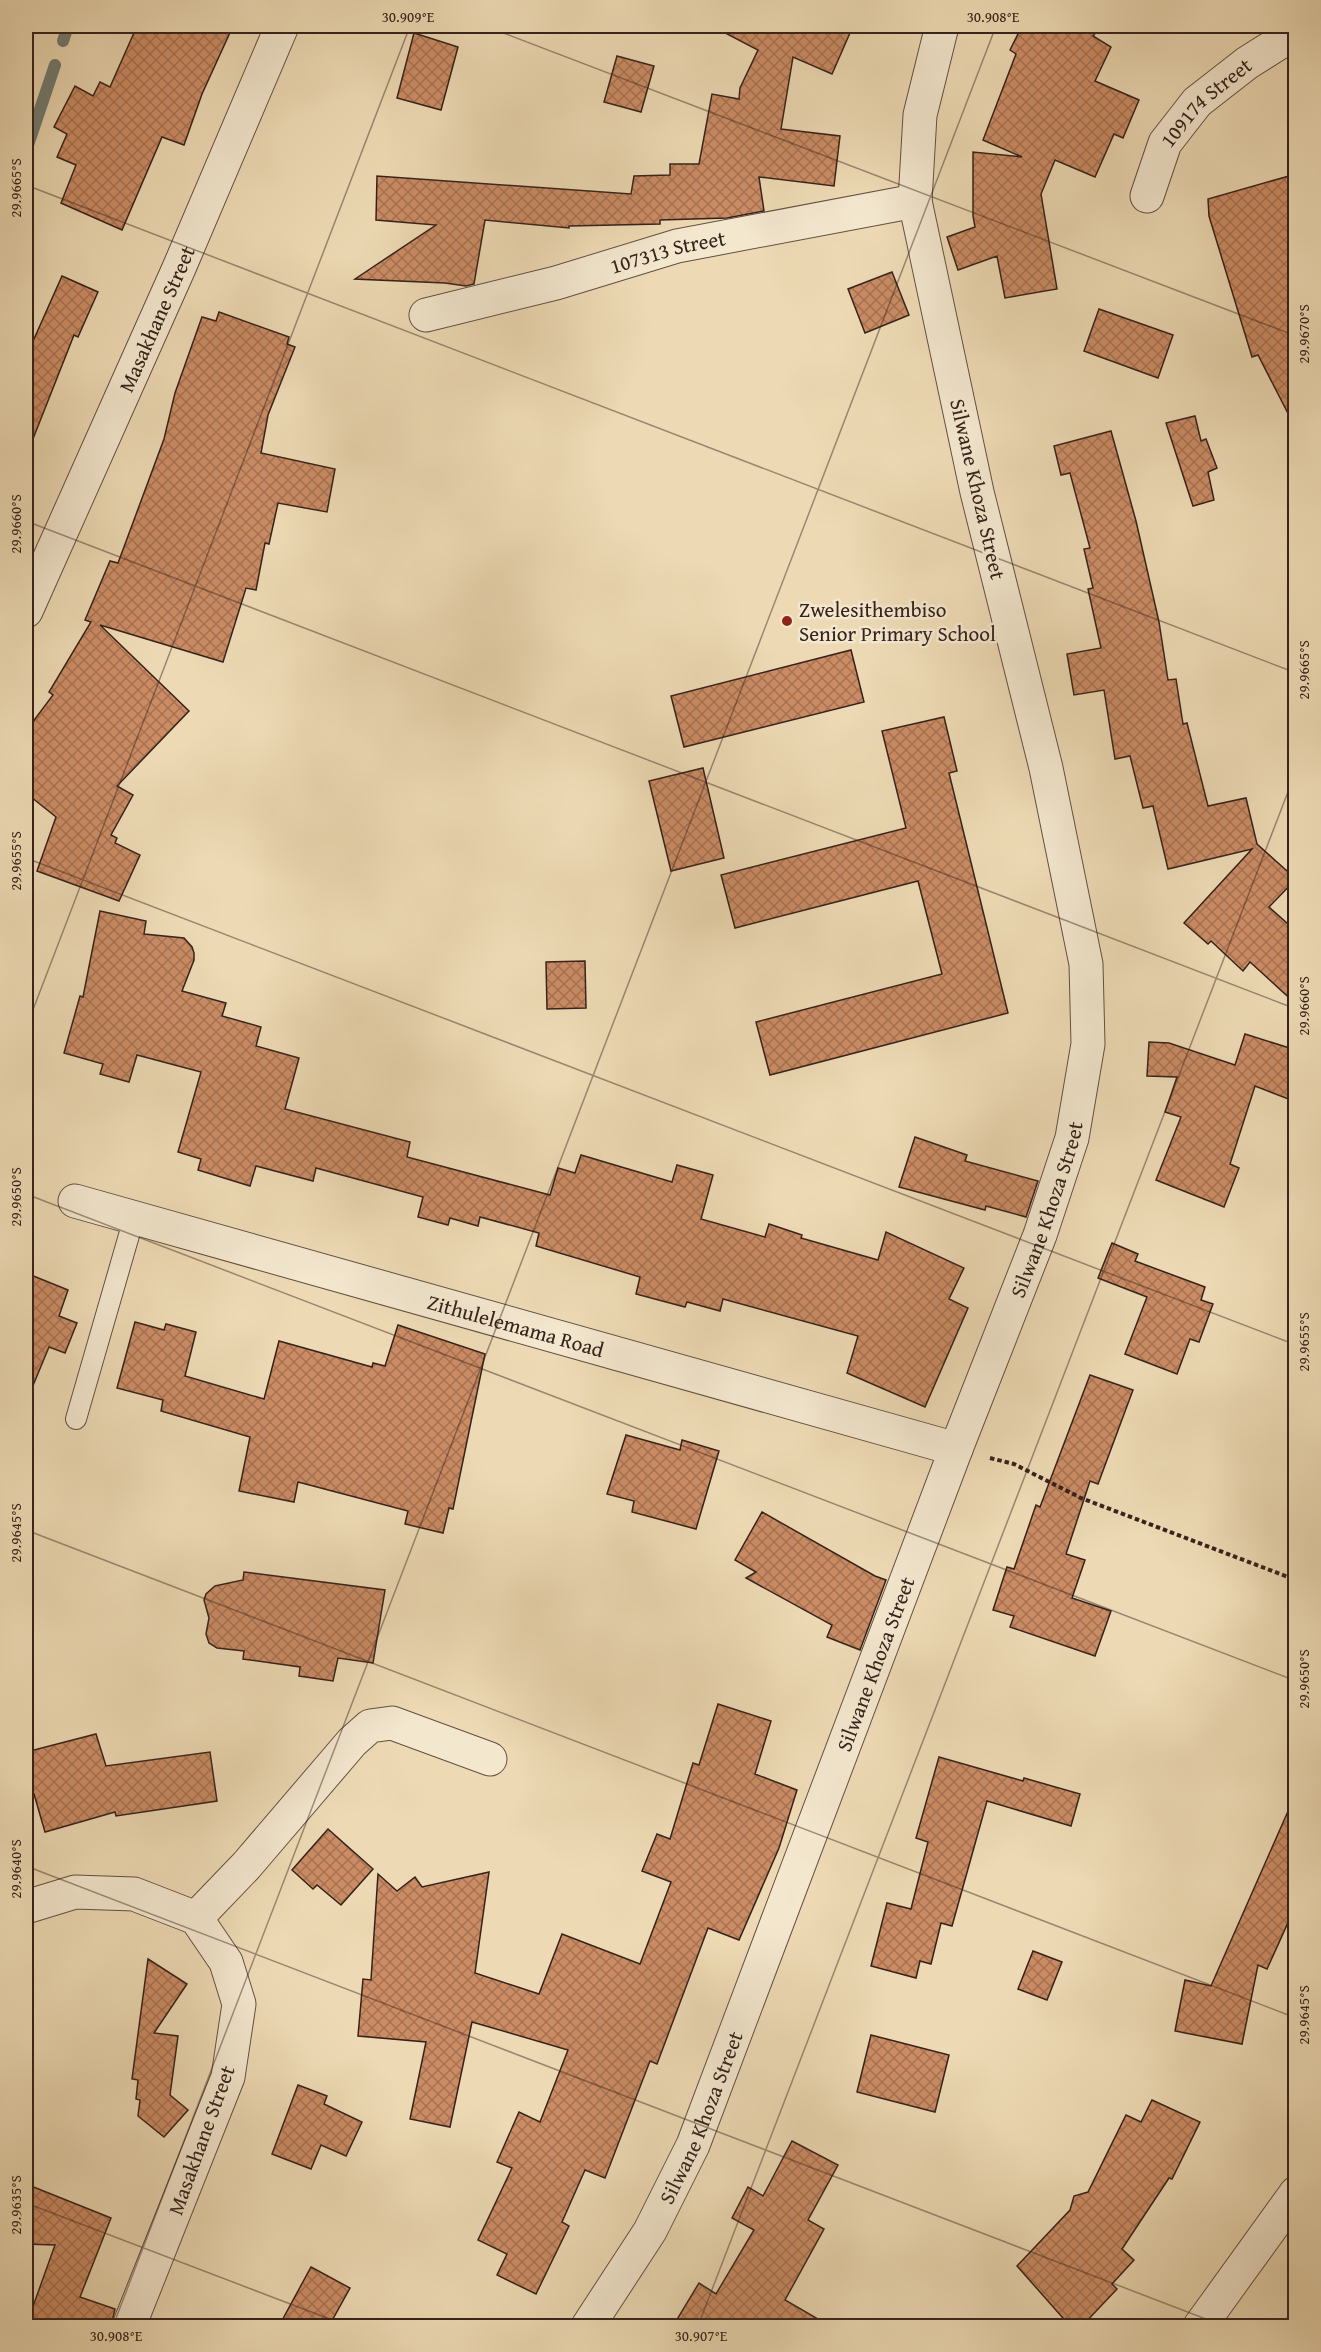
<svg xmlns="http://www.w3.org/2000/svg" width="1321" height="2352" font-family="'Gentium Book Plus',serif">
<defs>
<pattern id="building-cross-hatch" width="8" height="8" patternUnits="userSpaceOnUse" patternTransform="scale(1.5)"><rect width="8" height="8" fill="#cb8c64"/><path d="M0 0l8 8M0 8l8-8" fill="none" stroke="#a67252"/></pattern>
</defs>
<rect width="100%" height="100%" fill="#eddab4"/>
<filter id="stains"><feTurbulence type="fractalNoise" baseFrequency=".00333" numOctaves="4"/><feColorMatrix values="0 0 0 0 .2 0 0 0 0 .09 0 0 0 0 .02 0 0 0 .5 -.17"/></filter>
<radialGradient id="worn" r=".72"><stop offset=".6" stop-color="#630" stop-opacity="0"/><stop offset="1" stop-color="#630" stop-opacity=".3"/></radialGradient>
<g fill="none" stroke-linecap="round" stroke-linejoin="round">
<!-- stream -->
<g stroke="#717d74" stroke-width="12">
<path d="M63,41l5,-15"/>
<path d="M26,151l29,-86"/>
</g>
</g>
<!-- building -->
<g fill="url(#building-cross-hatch)" stroke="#35221b" stroke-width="1.5">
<path d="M137,26h96l-31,68 -18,51 -22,-8 -40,93 -61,-27 15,-38 -19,-8 10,-23 -13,-7 21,-41 18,10 7,-14 10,5z"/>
<path d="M712,26h141l-21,48 -39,-17 -12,72 59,7 -6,50 -75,-9 5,34 -37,7 -67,2v4l-91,2v2l-84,-8 -11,64 -8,2 -21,-3 -90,-4 81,-54 -60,-5 1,-44 254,18 3,-18 36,-1v-11h29l13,-70 27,5 1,-11 18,-38z"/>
<path d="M1022,26h79l-8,10 18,11 -16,34 44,19 -16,38 -9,-4 -19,43 -40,-17 -14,34 16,95 -52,9 -8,-42 -39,14 -11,-33 28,-10 -2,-11v-64l49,5 -39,-17 33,-86 -6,-4z"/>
<path d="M414,33l44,14 -17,63 -44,-12z"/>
<path d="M617,56l37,10 -13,46 -37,-10z"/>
<path d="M1296,174v255l-38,-74 -6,2 -43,-141 -1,-17z"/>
<path d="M892,272l17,43 -44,18 -17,-44z"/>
<path d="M62,276l36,16 -20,45 -4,-2 -47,119h-1v-97z"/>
<path d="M1099,309l74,26 -15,43 -74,-27z"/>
<path d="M219,312l70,25 -2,7 8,3 -27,68 -7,38 74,16 -8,43 -49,-9 -9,41 -4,-1 -9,47 -10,-2 -23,74 -123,-37 89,86 -72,75 16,9 -22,40 6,3 -2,5 25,12 -21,46 -82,-30 19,-54 -30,-24v-62l27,-36 -4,-3 42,-70 -6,-2 25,-59 8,2 46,-124 11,-46 27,-76 14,4z"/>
<path d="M1195,416l6,25 5,-2 11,29 -9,4 6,28 -21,6 -27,-83z"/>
<path d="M1111,431l25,90 23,101 9,58 8,-1 7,45 4,-1 21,83 38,-8 11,46 39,35 -27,28 27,24v73l-46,-42 -7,9 -32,-30 -3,3 -24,-21 68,-74 -84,20 -15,-63 -10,2 -13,-52 -15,3 -11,-69 -30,5 -7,-41 34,-6 -13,-59 5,-1 -9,-39 6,-1 -20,-75 -9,2 -7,-29z"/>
<path d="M851,650l13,52 -180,45 -13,-51z"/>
<path d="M944,717l13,54 -8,2 59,240 -238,62 -14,-53 186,-48 -24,-93 -183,47 -14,-53 185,-47 -24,-97z"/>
<path d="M703,768l21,90 -53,13 -22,-90z"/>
<path d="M100,911l46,10 -2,13 40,4 8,9 2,6v7l-12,31 44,12 -4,13 39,11 -5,19 43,12 -14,51 125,33 -3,15 143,38 8,-27 17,5 6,-18 91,27 5,-17 36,10 -12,44 64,18 4,-13 33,11 -1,3 77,22 8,-28 78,36 -15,31 19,9 -43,99 -78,-34 11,-37 -135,-37 -3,12 -33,-9 -2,5 -49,-13 4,-17 -104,-31 3,-13 -59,-16 -2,9 -28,-8 -2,7 -30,-8 5,-20 -107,-29 -3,13 -57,-15 -6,20 -52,-16 3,-11 -23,-7 23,-80 -64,-17 -8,27 -29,-8 3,-10 -39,-11 16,-57 3,1z"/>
<path d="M585,961l1,47 -39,1 -1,-47z"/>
<path d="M1245,1034l51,16v52l-41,-16 -25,78 9,4 -15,39 -68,-27 25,-63 -16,-5 12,-35 -30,-1 2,-34 20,1 66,22z"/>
<path d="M915,1137l52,18 -2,6 73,20 -12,36 -40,-11 -1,4 -86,-23z"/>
<path d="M1112,1243l26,11 -3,7 70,26 -4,13 12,4 -14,38 -9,-3 -13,35 -52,-20 22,-57 -49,-19z"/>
<path d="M26,1273l42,17 -9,26 18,7 -12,30 -16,-6 -22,53z"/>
<path d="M135,1322l29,8 2,-6 30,8 -11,44 79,23 15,-58 93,26 1,-4 12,3 13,-41 87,29 -32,155 -4,-1 -6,25 -38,-9 3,-13 -110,-29 -4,20 -55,-11 11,-54 -89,-26 2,-11 -46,-12z"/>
<path d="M1090,1375l43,15 -35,94 -8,-3 -24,73 19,6 -13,38 39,13 -16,45 -85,-29 4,-11 -21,-6 14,-43 7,2 22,-64 4,2z"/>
<path d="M626,1435l54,15 2,-10 37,11 -23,78 -64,-17 2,-11 -27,-7z"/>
<path d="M762,1512l113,64 11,4 -26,70 -33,-13 5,-12 -86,-47 10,-6 -21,-12z"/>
<path d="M244,1572l141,18 -12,73 -35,-5 -5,23 -34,-5 1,-9 -57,-8 1,-8 -27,-3 -8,-5 -3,-9 3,-16 -5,-18 2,-6 9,-8 28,-6z"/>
<path d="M718,1704l53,17 -16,53 42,16 -18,58 -40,92 -31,-12 -51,136 -7,-3 -45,117 -20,-8 -23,52 7,4 -33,68 -39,-19 10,-21 -29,-14 34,-72 -15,-6 22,-50 21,10 28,-72 -96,-28 -22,105 -40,-8 16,-77 -68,-6 5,-57 8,1 7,-106 19,17 18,-14 7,10 67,-15 -14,101 64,21 23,-60 78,30 31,-82 -29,-11 15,-37 13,5 23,-76 6,2z"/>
<path d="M96,1734l10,32 104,-14 7,49 -101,15 -1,-4 -70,20 -11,-38 -8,2v-44z"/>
<path d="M939,1757l84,24 1,-3 56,16 -9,32 -84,-25 -35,125 -11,-3 -10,41 -11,-3 -4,17 -45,-12 16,-63 24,6 17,-67 -12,-4z"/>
<path d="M1296,1793v112l-29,64 -9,-4 -16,79 -67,-13 10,-51 26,6z"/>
<path d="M328,1829l45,40 -32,36 -24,-20 -4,4 -21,-19z"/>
<path d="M1033,1951l29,11 -15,38 -29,-11z"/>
<path d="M148,1959l39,25 -33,49 24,3 -8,59 18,15 -24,27 -26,-21 2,-16 -4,-1 2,-19 -6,-1z"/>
<path d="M871,2035l78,20 -14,57 -78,-20z"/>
<path d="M298,2085l29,11 -3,8 38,18 -16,34 -25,-11 -10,24 -39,-15z"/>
<path d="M1152,2100l48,22 -28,57 -3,-1 -47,71 12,11 -22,24 5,5 -35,37h-12l-53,-60 53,-56 4,-14 14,-4 38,-77 15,7z"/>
<path d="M792,2141l46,24 -30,55 16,9 -39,71 45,26h-157l26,-43 17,11 38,-64 -22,-12 16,-31 15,9z"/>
<path d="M26,2184l85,34 -31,79 35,12 -4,17h-85l29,-81 -29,-1z"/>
<path d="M311,2267l39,21 -21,38h-50z"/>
</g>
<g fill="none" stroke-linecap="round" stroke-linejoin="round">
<!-- lane casing -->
<g stroke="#635041" stroke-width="22">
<path id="lane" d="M76,1419l58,-201"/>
</g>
<!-- street casing -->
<g stroke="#635041" stroke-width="35">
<g id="street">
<path id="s1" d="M1147,196l18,-53 32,-41 50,-39 49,-31"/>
<path id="s2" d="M426,315l130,-32 121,-37 238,-45"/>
<path id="s3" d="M26,611l153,-343 103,-242"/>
<path id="s4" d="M75,1201l881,248"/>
<path d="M26,1907l49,-15 59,2 62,24 30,44 13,42 -11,73 -99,249"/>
<path d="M196,1918l50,-52 106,-124 18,-16 22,-3 98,36"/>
<path id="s5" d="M588,2326l62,-95 43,-86 263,-696 84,-214 32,-97 16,-94 -2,-80 -40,-196 -69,-276 -62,-291 5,-86 22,-89"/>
<path d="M1200,2326l96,-133"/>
</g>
</g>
<!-- path -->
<path stroke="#35221b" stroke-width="4" stroke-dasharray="4.5 3" stroke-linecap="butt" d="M990,1458l24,6 67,34 215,82"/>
<!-- lane -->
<use href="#lane" stroke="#f3e7ce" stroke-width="20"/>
<!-- street -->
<use href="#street" stroke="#f3e7ce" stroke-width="33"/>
</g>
<!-- ticks -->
<path fill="none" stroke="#35221b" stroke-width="1.5" stroke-opacity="0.45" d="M485,26l811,310M26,185l1270,488M26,521l1270,488M26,858l1270,487M26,1028l384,-1002M26,1194l1270,487M26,1530l1270,488M26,1866l1198,460M26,2203l322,123M113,2326l883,-2300M698,2326l598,-1555M1284,2326l12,-30"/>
<!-- markers -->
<circle fill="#8f2418" stroke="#f3e7ce" stroke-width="2" cx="787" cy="621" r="6"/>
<g text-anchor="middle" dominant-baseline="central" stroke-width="5" stroke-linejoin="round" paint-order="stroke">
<!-- street labels -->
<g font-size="21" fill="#35221b" stroke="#f3e7ce">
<text stroke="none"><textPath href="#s1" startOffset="114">109174 Street</textPath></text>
<text stroke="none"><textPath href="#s2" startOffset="250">107313 Street</textPath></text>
<text stroke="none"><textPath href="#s3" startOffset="320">Masakhane Street</textPath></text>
<text transform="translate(978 489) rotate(77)">Silwane Khoza Street</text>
<text stroke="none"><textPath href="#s5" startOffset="1210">Silwane Khoza Street</textPath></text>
<text stroke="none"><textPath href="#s4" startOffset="458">Zithulelemama Road</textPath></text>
<text stroke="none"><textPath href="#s5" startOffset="724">Silwane Khoza Street</textPath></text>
<text stroke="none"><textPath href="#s5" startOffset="238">Silwane Khoza Street</textPath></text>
<text transform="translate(201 2140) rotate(-70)">Masakhane Street</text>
</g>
<!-- poi labels -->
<g font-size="21" fill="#35221b" stroke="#f3e7ce" text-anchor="start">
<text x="799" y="609">Zwelesithembiso<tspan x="799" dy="24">Senior Primary School</tspan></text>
</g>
</g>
<!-- margin -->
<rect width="1321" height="2352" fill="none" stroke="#eddab4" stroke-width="66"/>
<rect x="33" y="33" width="1255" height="2286" fill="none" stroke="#35221b" stroke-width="2"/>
<g font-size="15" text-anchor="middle" fill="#35221b">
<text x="408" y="22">30.909°E</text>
<text x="993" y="22">30.908°E</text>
<text transform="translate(16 188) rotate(-90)" y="5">29.9665°S</text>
<text transform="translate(1304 334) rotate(-90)" y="5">29.9670°S</text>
<text transform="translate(16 524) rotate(-90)" y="5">29.9660°S</text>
<text transform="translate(1304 670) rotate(-90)" y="5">29.9665°S</text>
<text transform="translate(16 861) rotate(-90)" y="5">29.9655°S</text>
<text transform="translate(1304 1006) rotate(-90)" y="5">29.9660°S</text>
<text transform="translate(16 1197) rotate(-90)" y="5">29.9650°S</text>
<text transform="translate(1304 1342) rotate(-90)" y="5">29.9655°S</text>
<text transform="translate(16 1533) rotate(-90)" y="5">29.9645°S</text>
<text transform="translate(1304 1679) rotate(-90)" y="5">29.9650°S</text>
<text transform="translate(16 1869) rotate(-90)" y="5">29.9640°S</text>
<text transform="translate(1304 2015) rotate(-90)" y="5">29.9645°S</text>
<text transform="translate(16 2205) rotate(-90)" y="5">29.9635°S</text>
<text x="116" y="2341">30.908°E</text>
<text x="701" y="2341">30.907°E</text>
</g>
<rect width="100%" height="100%" filter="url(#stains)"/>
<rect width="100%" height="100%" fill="url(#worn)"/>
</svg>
